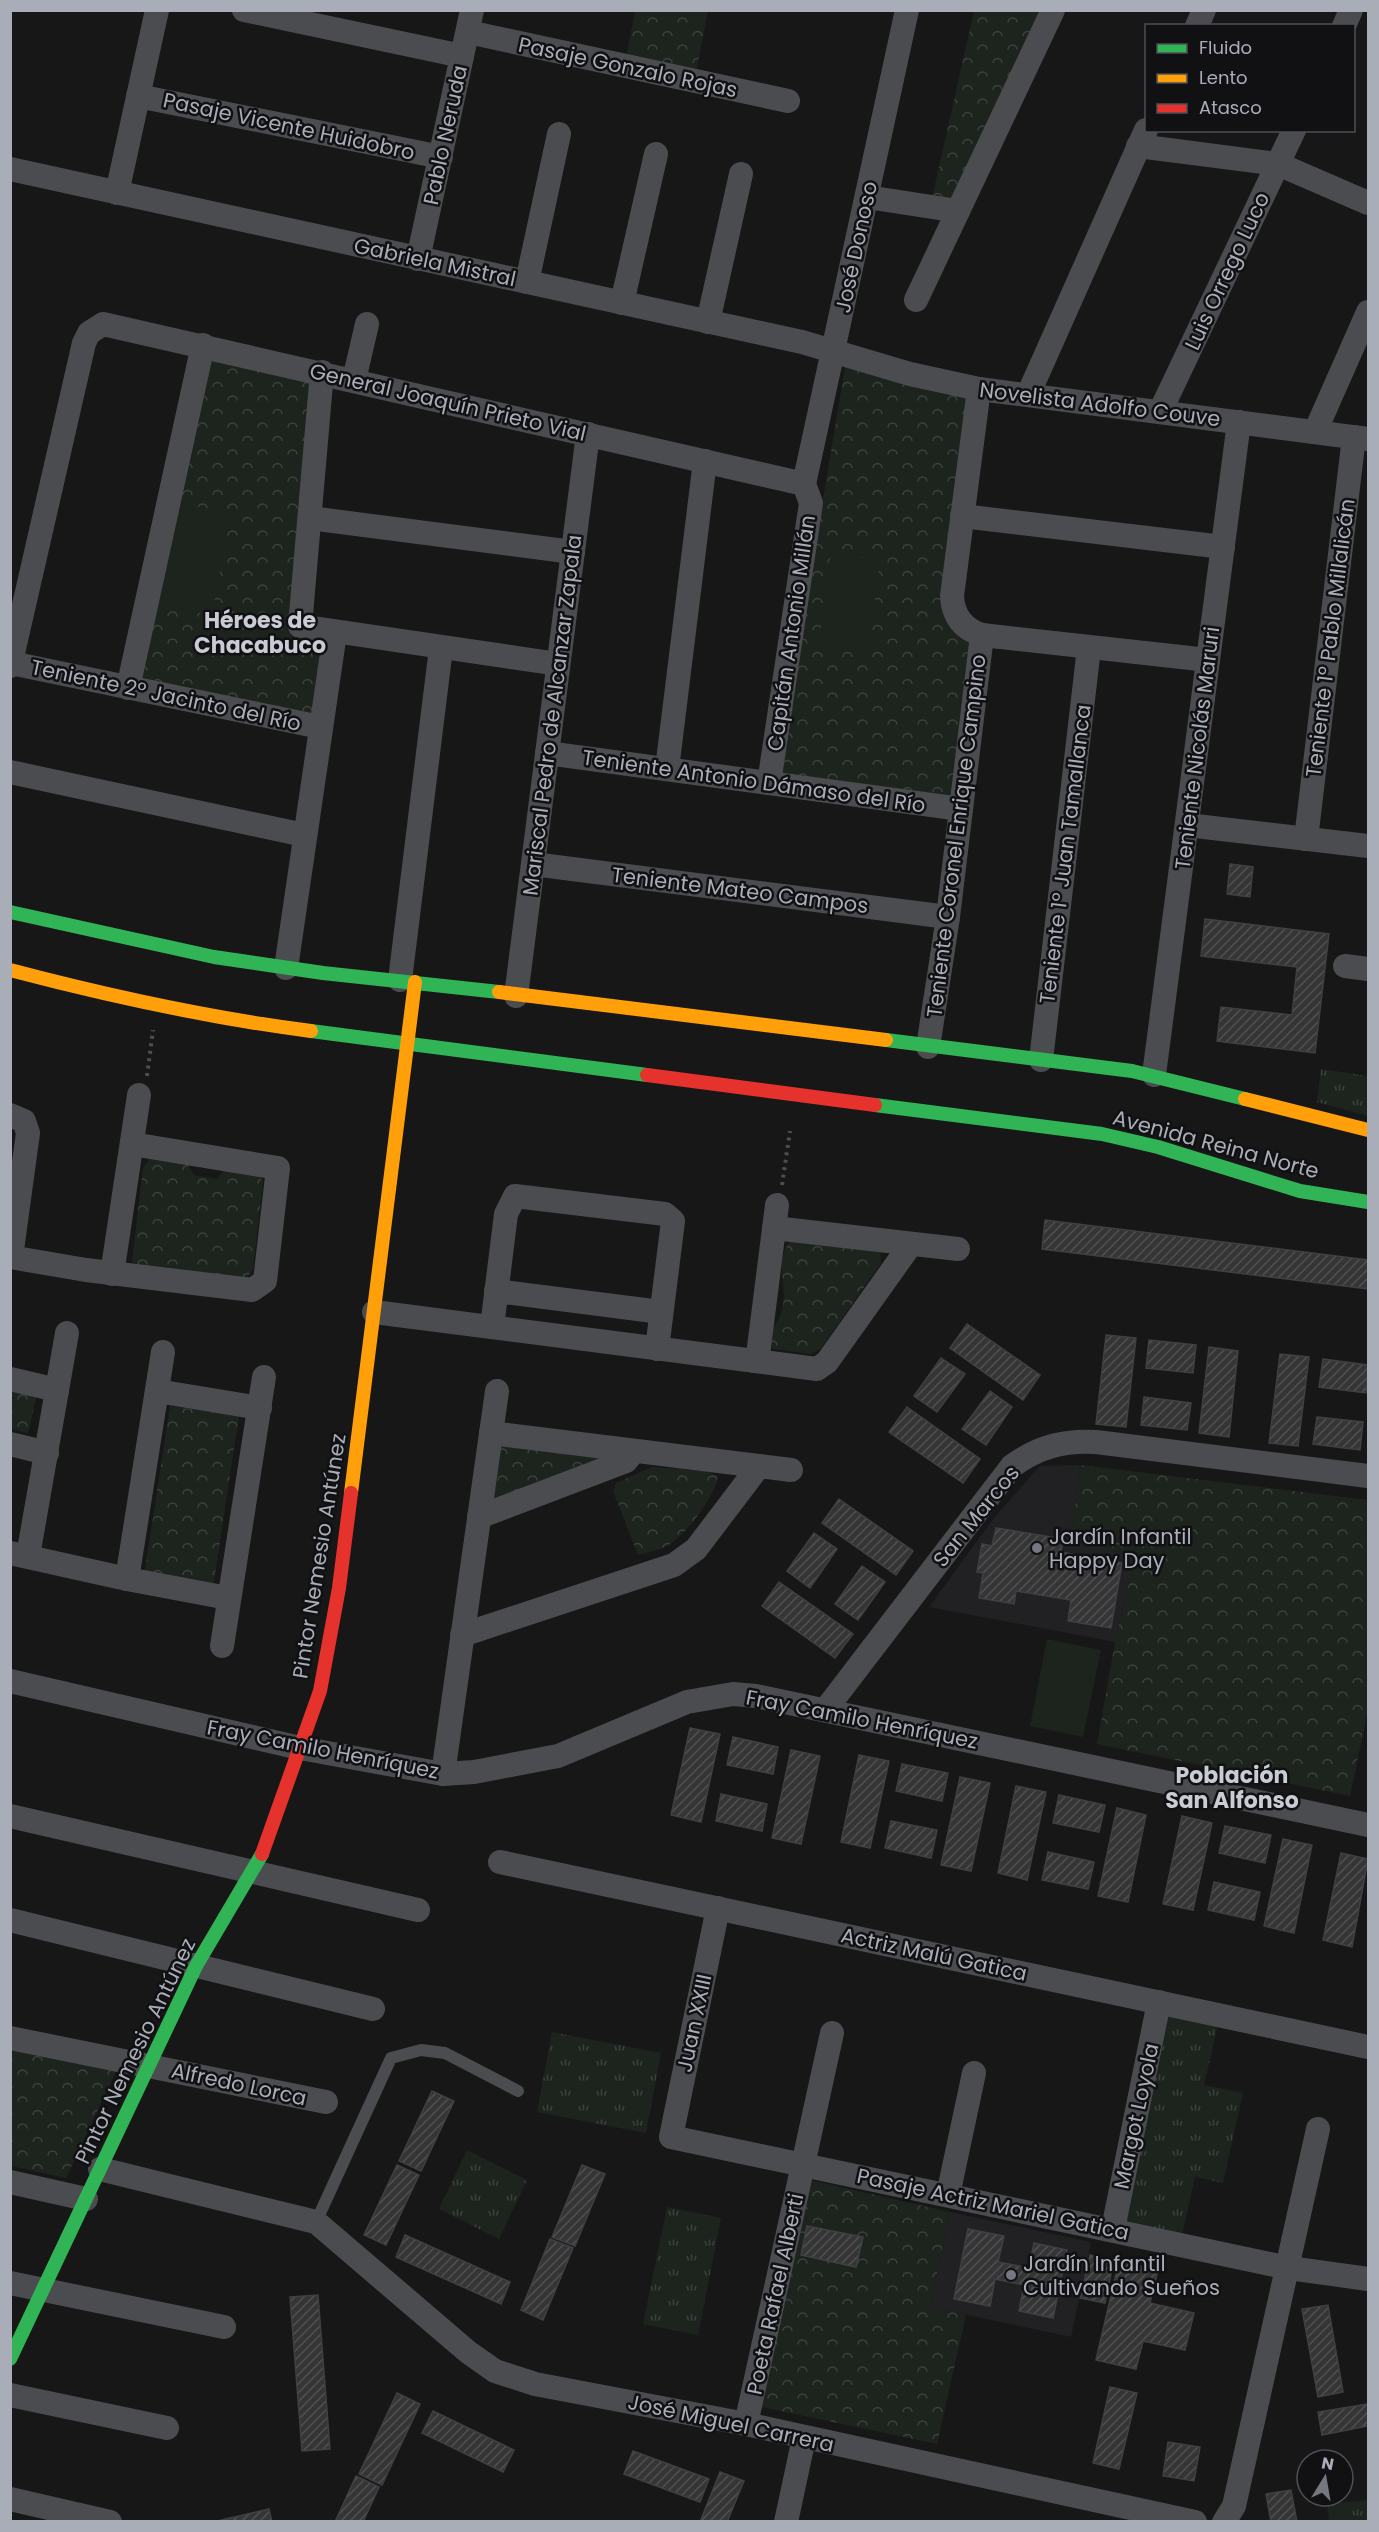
<svg xmlns="http://www.w3.org/2000/svg" width="1379" height="2532" font-family="Poppins,sans-serif">
<defs>
<pattern id="grass-tufts" width="24" height="20" patternUnits="userSpaceOnUse" patternTransform="scale(1.5)"><rect width="24" height="20" fill="#1d241e"/><path d="M3 7l-1-3M5 7V3M7 7l1-3M15 17l-1-3M17 17v-4M19 17l1-3" fill="none" stroke="#3b413d"/></pattern>
<pattern id="park-crowns" width="20" height="18" patternUnits="userSpaceOnUse" patternTransform="scale(1.5)"><rect width="20" height="18" fill="#1d241e"/><path d="M2 6a3 3 0 1 1 6 0M12 15a3 3 0 1 1 6 0" fill="none" stroke="#3b413d"/></pattern>
<pattern id="building-hatch" width="6" height="6" patternUnits="userSpaceOnUse" patternTransform="scale(1.5)"><rect width="6" height="6" fill="#353536"/><path d="M-1 1l2-2M0 6l6-6M5 7l2-2" fill="none" stroke="#4f5051"/></pattern>
</defs>
<rect width="100%" height="100%" fill="#171717"/>
<!-- built -->
<g fill="#212123">
<path d="M1080,1465l-9,74 64,18 -20,85 -186,-35 64,-88 47,-53z"/>
<path d="M950,2212l141,30 -20,95 -141,-30z"/>
</g>
<!-- grass -->
<g fill="url(#grass-tufts)">
<path d="M1321,1069l47,7v40l-51,-14z"/>
<path d="M1168,2014l50,11 -14,60 39,8 -20,90 -28,-6 -13,58 -61,-14z"/>
<path d="M552,2032l109,21 -15,80 -109,-21z"/>
<path d="M467,2150l60,30 -28,59 -60,-30z"/>
<path d="M667,2207l54,11 -23,117 -55,-11z"/>
<path d="M1368,2500v21h-39l-2,-17z"/>
</g>
<!-- park -->
<g fill="url(#park-crowns)">
<path d="M635,11h73l-12,62 -70,-14z"/>
<path d="M974,11h72l-92,193 -22,-6z"/>
<path d="M205,349l113,26 -27,262 32,6 -12,80 -179,-37z"/>
<path d="M845,367l131,25 -28,205 23,37 -13,172 -181,-29z"/>
<path d="M151,1157l36,6 7,12 23,4 8,-10 31,4 7,8 -10,88 -7,10 -106,-12 -8,-6 11,-93z"/>
<path d="M790,1241l90,10 1,12 -60,85 -10,6 -39,-5 -1,-19c28,-31 -2,-61 19,-89z"/>
<path d="M11,1384l27,6 -10,43 -17,-4z"/>
<path d="M170,1406l69,10 -26,172 -69,-11z"/>
<path d="M498,1441l108,15 -108,47 -7,-5z"/>
<path d="M1080,1465l288,35v210l-18,86 -253,-52 18,-102 20,-85 -64,-18z"/>
<path d="M652,1467l55,4 11,5c-4,22 -30,56 -48,68 -8,6 -23,8 -32,11l-25,-64 3,-8z"/>
<path d="M10,2046l108,21 -52,111 -55,-12z"/>
<path d="M810,2180l140,32 -20,95 36,8 -29,129 -175,-37z"/>
</g>
<!-- pitch -->
<g fill="#1d241e">
<path d="M173,503l57,9 -18,103 -57,-10z"/>
<path d="M831,553l49,7 -12,90 -49,-7z"/>
<path d="M1047,1639l54,11 -18,87 -53,-11z"/>
</g>
<!-- building -->
<g fill="url(#building-hatch)" stroke="#3f4043" stroke-width="1.5">
<path d="M1230,864l23,3 -3,30 -23,-3z"/>
<path d="M1205,919l124,15 -14,119 -98,-12 4,-34 71,8 5,-48 -96,-11z"/>
<path d="M1045,1220l323,40v29l-326,-40z"/>
<path d="M967,1324l73,51 -17,25 -73,-52z"/>
<path d="M1106,1335l30,3 -10,89 -30,-3z"/>
<path d="M1149,1340l47,5 -3,28 -47,-5z"/>
<path d="M1209,1347l29,4 -9,86 -30,-4z"/>
<path d="M1280,1354l29,3 -11,89 -29,-3z"/>
<path d="M941,1358l24,16 -28,38 -23,-16z"/>
<path d="M1323,1359l45,6 -2,28 -47,-6z"/>
<path d="M990,1391l22,16 -26,38 -24,-16z"/>
<path d="M1144,1397l47,6 -4,27 -46,-5z"/>
<path d="M907,1407l73,52 -17,24 -74,-51z"/>
<path d="M1317,1417l46,5 -3,28 -47,-6z"/>
<path d="M839,1499l74,52 -17,24 -74,-52z"/>
<path d="M996,1528l67,11 -2,13 61,11 -11,65 -43,-7 3,-21 -55,-9 -2,13 -35,-6 4,-25 -6,-1 5,-28 10,2z"/>
<path d="M814,1533l23,16 -27,39 -23,-17z"/>
<path d="M862,1566l23,16 -27,38 -23,-16z"/>
<path d="M779,1582l74,52 -18,24 -73,-52z"/>
<path d="M690,1728l30,6 -19,88 -30,-7z"/>
<path d="M733,1737l45,10 -5,27 -46,-9z"/>
<path d="M791,1750l29,6 -19,88 -29,-6z"/>
<path d="M859,1755l30,6 -19,87 -29,-6z"/>
<path d="M902,1764l46,9 -6,28 -46,-10z"/>
<path d="M960,1777l30,6 -19,88 -30,-6z"/>
<path d="M1016,1786l30,6 -19,88 -29,-7z"/>
<path d="M721,1794l46,10 -5,27 -46,-10z"/>
<path d="M1059,1795l46,10 -6,27 -46,-9z"/>
<path d="M1117,1808l29,7 -18,87 -30,-6z"/>
<path d="M1182,1816l30,7 -19,87 -30,-6z"/>
<path d="M891,1821l46,9 -6,28 -46,-10z"/>
<path d="M1225,1826l46,9 -6,28 -46,-10z"/>
<path d="M1283,1839l29,6 -18,88 -30,-7z"/>
<path d="M1048,1852l46,10 -6,27 -46,-9z"/>
<path d="M1341,1853l27,6 -16,88 -29,-7z"/>
<path d="M1214,1882l46,10 -6,28 -46,-10z"/>
<path d="M432,2091l22,10 -33,70 -22,-10z"/>
<path d="M397,2165l22,10 -33,70 -22,-10z"/>
<path d="M582,2165l23,9 -30,72 -23,-9z"/>
<path d="M807,2226l56,11 -7,30 -55,-12z"/>
<path d="M968,2229l36,7 -6,26 31,6 5,-25 33,7 -14,68 -34,-7 5,-26 -29,-6 -5,27 -36,-7z"/>
<path d="M405,2235l105,47 -9,22 -105,-47z"/>
<path d="M550,2239l23,9 -30,72 -22,-10z"/>
<path d="M1090,2255l24,5 -9,43 -25,-5z"/>
<path d="M1119,2261l39,9 -8,33 44,10 -9,37 -42,-9 -7,28 -40,-9z"/>
<path d="M318,2295l12,154 -28,2 -12,-154z"/>
<path d="M1328,2305l15,87 -25,5 -16,-88z"/>
<path d="M1110,2387l27,6 -18,76 -26,-6z"/>
<path d="M397,2393l23,11 -38,81 -23,-11z"/>
<path d="M1368,2404v22l-46,9 -4,-23z"/>
<path d="M433,2411l81,39 -11,22 -81,-39z"/>
<path d="M1168,2442l32,5 -6,34 -31,-5z"/>
<path d="M633,2451l76,28 -9,23 -76,-28z"/>
<path d="M720,2472l24,9 -17,41h-27z"/>
<path d="M356,2476l23,11 -16,35h-28z"/>
<path d="M1291,2490l6,32h-26l-5,-28z"/>
<path d="M269,2509l3,13h-59z"/>
</g>
<g fill="none" stroke-linecap="round" stroke-linejoin="round">
<!-- path -->
<g stroke="#4d4e52" stroke-width="4" stroke-dasharray="3 4.5" stroke-linecap="butt">
<path d="M147,1076l6,-46"/>
<path d="M782,1185l8,-54"/>
</g>
<!-- lane -->
<path stroke="#4b4c50" stroke-width="12" d="M316,2222l75,-164 30,-8 24,3 73,38"/>
<!-- street -->
<g stroke="#4b4c50" stroke-width="24">
<path d="M244,10l218,46"/>
<path d="M1197,26l7,-16"/>
<path d="M1344,26l7,-16"/>
<path d="M468,32l320,69"/>
<path d="M138,96l303,61"/>
<path d="M1138,146l140,18 90,39"/>
<path d="M10,169l792,173 108,32 69,15 389,50"/>
<path d="M117,193l40,-183"/>
<path d="M867,197l91,14"/>
<path d="M418,259l54,-249"/>
<path d="M527,282l32,-148"/>
<path d="M916,300l137,-290"/>
<path d="M622,303l34,-149"/>
<path d="M708,322l33,-148"/>
<path d="M322,372l-22,254 258,38"/>
<path d="M354,380l13,-56"/>
<path d="M979,389l-27,207c1,20 11,33 30,39l226,25"/>
<path d="M1028,395l118,-265"/>
<path d="M1160,412l134,-282"/>
<path d="M1315,432l53,-120"/>
<path d="M804,484l103,-474"/>
<path d="M962,516l261,31"/>
<path d="M310,518l263,34"/>
<path d="M11,663l309,64"/>
<path d="M10,666l74,-323 5,-10 14,-9 701,160"/>
<path d="M128,688l75,-343"/>
<path d="M547,753l414,56"/>
<path d="M667,769l38,-308"/>
<path d="M10,772l294,63"/>
<path d="M769,783l42,-280 -7,-19"/>
<path d="M1187,825l181,21"/>
<path d="M1306,839l48,-402"/>
<path d="M533,864l415,53"/>
<path d="M1345,966l23,3"/>
<path d="M286,968l49,-335"/>
<path d="M400,980l41,-332"/>
<path d="M516,996l72,-562"/>
<path d="M928,1047l20,-130 34,-282"/>
<path d="M1041,1060l48,-412"/>
<path d="M1154,1075l85,-653"/>
<path d="M10,1115l14,6 4,12 -17,124"/>
<path d="M774,1228l184,21"/>
<path d="M10,1257l76,13 166,20 13,-9 13,-113 -146,-24"/>
<path d="M112,1274l27,-179"/>
<path d="M496,1291l165,21"/>
<path d="M374,1312l443,57 10,-7 84,-118"/>
<path d="M492,1327l14,-113 9,-18 150,18 8,7 -16,128"/>
<path d="M754,1361l4,-6 19,-150"/>
<path d="M10,1379l47,11"/>
<path d="M157,1391l103,17"/>
<path d="M491,1433l300,37"/>
<path d="M10,1444l37,9"/>
<path d="M479,1517l147,-56 8,-10"/>
<path d="M10,1553l117,26 101,19"/>
<path d="M28,1556l39,-223"/>
<path d="M127,1579l36,-227"/>
<path d="M462,1635l212,-70 22,-16 63,-83"/>
<path d="M222,1646l42,-269"/>
<path d="M10,1681l290,67 143,26 31,-2 84,-16 129,-54 46,-8 23,2 612,129"/>
<path d="M826,1709l186,-243c26,-19 52,-26 84,-24l272,34"/>
<path d="M443,1774l54,-383"/>
<path d="M10,1816l408,94"/>
<path d="M500,1862l868,185"/>
<path d="M718,1908l-47,229 618,131 79,11"/>
<path d="M10,1920l363,89"/>
<path d="M10,2038l316,64"/>
<path d="M100,2169l216,53 152,130 27,19 40,13 211,40 449,98"/>
<path d="M10,2182l76,17"/>
<path d="M948,2195l26,-122"/>
<path d="M1113,2229l46,-227"/>
<path d="M10,2283l214,44"/>
<path d="M10,2395l157,33"/>
<path d="M746,2424l86,-391"/>
<path d="M10,2499l100,23"/>
<path d="M786,2522l18,-84"/>
<path d="M1224,2522l10,-16 84,-377"/>
</g>
<!-- fast -->
<g stroke="#30b455" stroke-width="14">
<path d="M10,912l204,45 109,16 176,19"/>
<path d="M311,1031l336,44"/>
<path d="M886,1040l246,31 113,28"/>
<path d="M875,1105l227,29 56,13 142,44 68,11"/>
<path d="M10,2359l186,-393 66,-112"/>
</g>
<!-- slow -->
<g stroke="#ff9f0a" stroke-width="14">
<path d="M10,970c99,26 199,48 301,61"/>
<path d="M499,992l387,48"/>
<path d="M1245,1099l123,31"/>
<path d="M351,1493l64,-511"/>
</g>
<!-- jam -->
<g stroke="#e5322d" stroke-width="14">
<path d="M647,1075l228,30"/>
<path d="M262,1854l58,-163 19,-103 12,-95"/>
</g>
</g>
<!-- markers -->
<g fill="#757880" stroke="#111113" stroke-width="2">
<circle cx="1037" cy="1548" r="6"/>
<circle cx="1011" cy="2275" r="6"/>
</g>
<g text-anchor="middle" dominant-baseline="central" stroke-width="5" stroke-linejoin="round" paint-order="stroke">
<!-- street labels -->
<g font-size="21" fill="#a8adb8" stroke="#111113">
<text transform="translate(628 67) rotate(12)">Pasaje Gonzalo Rojas</text>
<text transform="translate(289 126) rotate(12)">Pasaje Vicente Huidobro</text>
<text transform="translate(445 135) rotate(-78)">Pablo Neruda</text>
<text transform="translate(856 247) rotate(-78)">José Donoso</text>
<text transform="translate(435 262) rotate(12)">Gabriela Mistral</text>
<text transform="translate(1227 271) rotate(-65)">Luis Orrego Luco</text>
<text transform="translate(448 402) rotate(13)">General Joaquín Prieto Vial</text>
<text transform="translate(1100 404) rotate(7)">Novelista Adolfo Couve</text>
<text transform="translate(791 633) rotate(-82)">Capitán Antonio Millán</text>
<text transform="translate(1330 638) rotate(-83)">Teniente 1º Pablo Millalicán</text>
<text transform="translate(166 695) rotate(12)">Teniente 2º Jacinto del Río</text>
<text transform="translate(552 715) rotate(-83)">Mariscal Pedro de Alcanzar Zapala</text>
<text transform="translate(1197 748) rotate(-83)">Teniente Nicolás Maruri</text>
<text transform="translate(754 781) rotate(8)">Teniente Antonio Dámaso del Río</text>
<text transform="translate(956 836) rotate(-83)">Teniente Coronel Enrique Campino</text>
<text transform="translate(1065 854) rotate(-83)">Teniente 1º Juan Tamallanca</text>
<text transform="translate(740 890) rotate(7)">Teniente Mateo Campos</text>
<text transform="translate(1216 1144) rotate(15)">Avenida Reina Norte</text>
<text transform="translate(976 1516) rotate(-51)">San Marcos</text>
<text transform="translate(319 1556) rotate(-81)">Pintor Nemesio Antúnez</text>
<text transform="translate(862 1719) rotate(11)">Fray Camilo Henríquez</text>
<text transform="translate(323 1749) rotate(11)">Fray Camilo Henríquez</text>
<text transform="translate(934 1954) rotate(12)">Actriz Malú Gatica</text>
<text transform="translate(694 2023) rotate(-78)">Juan XXIII</text>
<text transform="translate(135 2051) rotate(-64)">Pintor Nemesio Antúnez</text>
<text transform="translate(239 2084) rotate(12)">Alfredo Lorca</text>
<text transform="translate(1136 2116) rotate(-78)">Margot Loyola</text>
<text transform="translate(993 2204) rotate(12)">Pasaje Actriz Mariel Gatica</text>
<text transform="translate(775 2294) rotate(-78)">Poeta Rafael Alberti</text>
<text transform="translate(731 2423) rotate(12)">José Miguel Carrera</text>
</g>
<!-- poi labels -->
<g font-size="21" fill="#a8adb8" stroke="#111113" text-anchor="start">
<text x="1049" y="1536">Jardín Infantil<tspan x="1049" dy="24">Happy Day</tspan></text>
<text x="1023" y="2263">Jardín Infantil<tspan x="1023" dy="24">Cultivando Sueños</tspan></text>
</g>
<!-- neighbourhood labels -->
<g font-size="22" font-weight="bold" fill="#c9ccd4" stroke="#111113">
<text x="260" y="620">Héroes de<tspan x="260" dy="25">Chacabuco</tspan></text>
<text x="1232" y="1775">Población<tspan x="1232" dy="25">San Alfonso</tspan></text>
</g>
</g>
<!-- border -->
<rect width="1379" height="2532" fill="none" stroke="#a8adb8" stroke-width="24"/>
<!-- legend -->
<rect x="1145" y="24" width="210" height="108" fill="#111113" stroke="#4d4f55" stroke-width="1.5"/>
<rect x="1157" y="44" width="30" height="9" fill="#30b455" stroke="#4d4f55" stroke-width="1.5"/>
<text x="1199" y="54" font-size="18" fill="#a8adb8">Fluido</text>
<rect x="1157" y="74" width="30" height="9" fill="#ff9f0a" stroke="#4d4f55" stroke-width="1.5"/>
<text x="1199" y="84" font-size="18" fill="#a8adb8">Lento</text>
<rect x="1157" y="104" width="30" height="9" fill="#e5322d" stroke="#4d4f55" stroke-width="1.5"/>
<text x="1199" y="114" font-size="18" fill="#a8adb8">Atasco</text>
<!-- north arrow -->
<g transform="translate(1325 2478) rotate(11)"><circle r="28" fill="#111113" stroke="#4d4f55" stroke-width="1.5"/>
<path d="M0-4.5L10 22L0 15L-10 22Z" fill="#757880"/>
<text y="-9" font-size="16" font-weight="bold" text-anchor="middle" fill="#a8adb8">N</text>
</g>
</svg>
